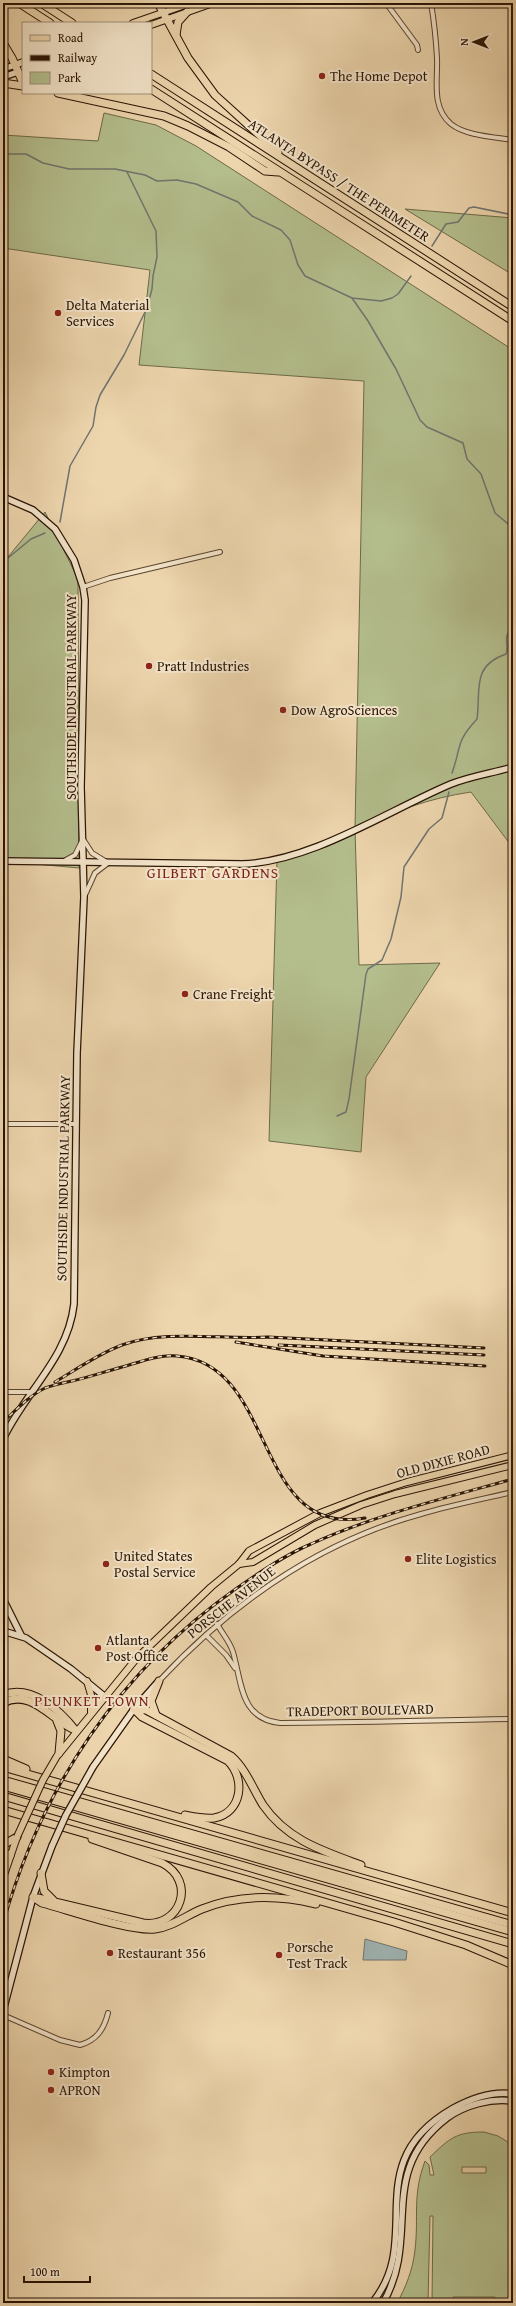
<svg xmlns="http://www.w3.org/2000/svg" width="516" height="2306" font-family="'Gentium Book Plus',serif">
<rect width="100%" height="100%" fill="#edd5ad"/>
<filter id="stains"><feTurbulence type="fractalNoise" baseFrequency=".005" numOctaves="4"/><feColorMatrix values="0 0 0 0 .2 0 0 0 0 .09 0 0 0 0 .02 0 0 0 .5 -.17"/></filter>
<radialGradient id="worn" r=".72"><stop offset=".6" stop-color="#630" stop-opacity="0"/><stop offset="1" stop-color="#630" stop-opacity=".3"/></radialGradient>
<!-- green -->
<g fill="#b4be8d" stroke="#6e6948" fill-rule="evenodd">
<path d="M104,113l52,12 40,21 317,204v498l-42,-56c-42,6 -78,20 -116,37l4,136 81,-2 -74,114 -5,75 -92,-11 8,-281 78,-32 9,-447 -225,-16 11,-95 -147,-22v-113l95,6z"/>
<path d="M405,209l108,9v57z"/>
<path d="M45,512l33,67 1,289 -76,-7v-298z"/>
<path d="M484,2132l14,4 15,9v158h-17l-1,-6h-42v6h-21l1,-87h-3l-2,87h-31c9,-16 16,-34 18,-53 4,-34 -3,-54 10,-89l4,4 1,10h4l-4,-18c20,-19 26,-25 54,-25zM486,2167v6h-24v-6z"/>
</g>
<!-- water -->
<path fill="#9fb5b6" stroke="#70756f" d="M365,1939l42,12 -1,9h-43z"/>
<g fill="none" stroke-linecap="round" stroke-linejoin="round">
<!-- stream -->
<g stroke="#70756f" stroke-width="1.5">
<path d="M3,154h23l17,9 26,6h46l30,6 12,6 20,-1 19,4 42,18 14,14 29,14 9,10 8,25 7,11 47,22 29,3 11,-3 6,-4 13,-18"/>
<path d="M432,246l14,-22 12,-2 11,-14 5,-1 39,8"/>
<path d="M352,298l16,23 28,48 24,51 7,7 36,16 4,16 14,15 14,39 18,15"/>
<path d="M60,522l10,-56 23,-40 3,-19 4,-12 24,-40 23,-47 5,-19 1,-13 4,-19 -1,-26 -29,-59"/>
<path d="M3,562l28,-23 14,-6"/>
<path d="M452,773c10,-28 3,-30 25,-54 4,-29 -6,-53 29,-65 4,-10 -5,-18 7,-26"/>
<path d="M337,1116l9,-4 3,-13 17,-125 2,-5 14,-9 9,-21 10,-42 3,-30 25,-38 13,-11 7,-26"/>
</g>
<!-- street casing -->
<g stroke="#5a442e" stroke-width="6">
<g id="street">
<path d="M386,3l31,42 1,5"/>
<path d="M431,3c3,18 5,37 6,55 1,23 -6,49 14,66 15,12 44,13 62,16"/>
<path d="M83,587l27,-9 110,-26"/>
<path d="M64,861l11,-6 8,-16 9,14 13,8"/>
<path d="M85,895l10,-22 13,-10"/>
<path d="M3,1124h73"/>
<path d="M3,1392h29"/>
<path d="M217,1624c5,9 13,18 16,28 9,31 7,67 47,71 78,0 155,-3 233,-4"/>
<path d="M206,1635l20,20 9,13"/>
<path d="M159,1681c72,-77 160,-139 262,-167 31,-9 62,-15 92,-22"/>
<path d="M3,2015l57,25 20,5c17,-5 24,-16 28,-32"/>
</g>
</g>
<!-- secondary casing -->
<g stroke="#291404" stroke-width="8">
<g id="secondary">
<path d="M3,69l12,-4"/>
<path d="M3,77l15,-5"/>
<path d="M3,497l30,13 22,19 19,31 9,27 2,13 -4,187 3,110 -7,156 -3,251c-6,54 -49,88 -71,135"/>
<path d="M3,861l239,3c69,-2 145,-53 209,-80 20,-8 42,-11 62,-17"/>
<path d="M3,1599l18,36"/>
<path d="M3,1631l23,7 45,31 33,27"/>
<path d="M93,1767l41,-58 23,-26"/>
<path d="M3,2011l30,-114 19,-51"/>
<path d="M372,2303c54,-65 -15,-139 80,-194 18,-10 41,-18 61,-15"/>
<path d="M383,2303c39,-68 -8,-130 64,-185 18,-13 44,-20 66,-17"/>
</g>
</g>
<!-- primary casing -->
<g stroke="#291404" stroke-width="8">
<g id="primary">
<path d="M133,23l55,-19"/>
<path d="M151,25l62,-22"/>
<path d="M15,65l8,-3"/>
<path d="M239,1564l14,-2 62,-37 46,-20 34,-11 118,-29"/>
<path d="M87,1681l4,14v17"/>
<path d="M58,1755l78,-96 75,-72 28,-23 10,-13 71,-38 47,-18 40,-13 106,-27"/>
<path d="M3,1878l14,-41"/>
</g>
</g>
<!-- highway casing -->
<g stroke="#291404" stroke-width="9">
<g id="highway">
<path d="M19,3l31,20"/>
<path d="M41,3l31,20"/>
<path d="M158,3l30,55 27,37 63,57"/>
<path d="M176,3h14"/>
<path d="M176,35l2,-13 9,-10"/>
<path d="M3,43l9,15 11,25"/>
<path d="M3,62l1,-17"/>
<path d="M151,74l362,233"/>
<path d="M3,83l20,3"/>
<path d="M151,89l362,232"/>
<path d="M58,93l106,23 24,10 41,21 36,24 13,1"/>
<path d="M3,1695c28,-11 57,15 73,36"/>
<path d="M3,1703c28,-15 48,17 72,27"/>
<path d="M134,1709l12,1 85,46c15,13 22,33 32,49 24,35 60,46 98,60"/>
<path d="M134,1709l8,8 86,44c18,18 14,52 -14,57 -10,1 -19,-1 -29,-3"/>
<path d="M156,1715l-5,-14 8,-20"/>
<path d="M57,1721l4,10 -2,22"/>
<path d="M3,1759l23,10"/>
<path d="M3,1767l510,146"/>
<path d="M3,1780l510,145"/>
<path d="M3,1786l510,146"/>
<path d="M3,1796l510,148"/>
<path d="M3,1810l391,112 72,23 47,20"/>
<path d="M3,1845l14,-8"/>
<path d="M3,1851l7,5"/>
<path d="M41,1873l3,18 9,9"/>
<path d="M33,1897l9,6c27,7 89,29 113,26 17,-2 32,-14 47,-20 38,-15 76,-14 114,-5"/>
<path d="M38,1898l105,25c38,5 54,-42 19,-60l-70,-24"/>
</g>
</g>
<!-- street -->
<use href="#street" stroke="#f3e4ca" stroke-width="4"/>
<!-- secondary -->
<use href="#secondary" stroke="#f3e4ca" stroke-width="5.5"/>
<!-- primary -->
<use href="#primary" stroke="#edd5ad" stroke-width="6"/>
<!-- highway -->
<use href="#highway" stroke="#edd5ad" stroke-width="7"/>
<!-- rail casing -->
<g stroke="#291404" stroke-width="3">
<g id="rail">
<path d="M236,1342l87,14 162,10"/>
<path d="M279,1345l205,10"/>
<path d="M55,1382c22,-13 43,-28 67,-37 43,-16 100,-5 146,-8l216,11"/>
<path d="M3,1422c13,-12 26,-26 42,-34 8,-3 18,-5 27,-7 14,-3 29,-8 43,-12 20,-5 42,-15 62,-13 101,8 75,182 188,162"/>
<path d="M3,1924c38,-137 117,-254 234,-336 23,-16 48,-33 74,-44 64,-29 134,-46 202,-65"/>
</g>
</g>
<!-- rail -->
<use href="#rail" stroke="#f3e4ca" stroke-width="1.5" stroke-dasharray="4.5" stroke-linecap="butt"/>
<!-- secondary-bridge casing -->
<g stroke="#291404" stroke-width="8" stroke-linecap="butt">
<path id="secondary-bridge" d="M52,1846l14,-31 27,-48"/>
</g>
<!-- primary-bridge casing -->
<g stroke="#291404" stroke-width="8" stroke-linecap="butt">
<path id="primary-bridge" d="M17,1837l26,-57 14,-24"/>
</g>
<!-- secondary-bridge -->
<use href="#secondary-bridge" stroke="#f3e4ca" stroke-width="5.5"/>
<!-- primary-bridge -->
<use href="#primary-bridge" stroke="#edd5ad" stroke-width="6"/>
</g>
<!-- markers -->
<g fill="#8f2418" stroke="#f3e4ca" stroke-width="1.5">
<circle cx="322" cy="76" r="4"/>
<circle cx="58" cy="313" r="4"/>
<circle cx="149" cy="666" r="4"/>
<circle cx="283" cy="710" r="4"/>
<circle cx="185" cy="994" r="4"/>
<circle cx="408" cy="1559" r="4"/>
<circle cx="106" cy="1564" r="4"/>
<circle cx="98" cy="1648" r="4"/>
<circle cx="110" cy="1953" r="4"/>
<circle cx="279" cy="1955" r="4"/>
<circle cx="51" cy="2072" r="4"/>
<circle cx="51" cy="2090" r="4"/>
</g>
<g text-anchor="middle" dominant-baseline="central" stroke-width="4" stroke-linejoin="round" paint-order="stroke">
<!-- poi labels -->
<g font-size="14" fill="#291404" stroke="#f3e4ca" text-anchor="start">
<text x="330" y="76">The Home Depot</text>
<text x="66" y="305">Delta Material<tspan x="66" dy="16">Services</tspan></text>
<text x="157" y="666">Pratt Industries</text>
<text x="291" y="710">Dow AgroSciences</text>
<text x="193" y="994">Crane Freight</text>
<text x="114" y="1556">United States<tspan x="114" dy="16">Postal Service</tspan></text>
<text x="416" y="1559">Elite Logistics</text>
<text x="106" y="1640">Atlanta<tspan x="106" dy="16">Post Office</tspan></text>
<text x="287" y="1947">Porsche<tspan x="287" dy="16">Test Track</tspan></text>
<text x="118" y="1953">Restaurant 356</text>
<text x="59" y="2072">Kimpton</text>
<text x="59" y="2090">APRON</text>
</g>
<!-- street labels -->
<g font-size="14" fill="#291404" stroke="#f3e4ca">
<text transform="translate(339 180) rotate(33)">ATLANTA BYPASS / THE PERIMETER</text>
<text transform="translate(71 697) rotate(-90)">SOUTHSIDE INDUSTRIAL PARKWAY</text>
<text transform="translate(63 1178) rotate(-89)">SOUTHSIDE INDUSTRIAL PARKWAY</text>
<text transform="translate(443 1461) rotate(-15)">OLD DIXIE ROAD</text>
<text transform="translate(231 1602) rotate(-38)">PORSCHE AVENUE</text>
<text transform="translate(360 1710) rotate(-1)">TRADEPORT BOULEVARD</text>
</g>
<!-- neighbourhood labels -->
<g font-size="15" letter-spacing="1" fill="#7a1f14" stroke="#f3e4ca">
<text x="213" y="872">GILBERT GARDENS</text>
<text x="92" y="1700">PLUNKET TOWN</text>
</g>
</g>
<!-- margin -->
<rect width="516" height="2306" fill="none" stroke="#edd5ad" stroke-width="16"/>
<rect x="4" y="4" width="508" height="2298" fill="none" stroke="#291404" stroke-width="2"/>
<rect x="8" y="8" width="500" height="2290" fill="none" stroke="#291404"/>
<!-- legend -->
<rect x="22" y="22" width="130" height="72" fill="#f3e4ca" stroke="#a2917b"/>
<rect x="30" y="35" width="20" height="6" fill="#edd5ad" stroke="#a2917b"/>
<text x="58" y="42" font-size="12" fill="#291404">Road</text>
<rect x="30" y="55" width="20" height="6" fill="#291404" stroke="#a2917b"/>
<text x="58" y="62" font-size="12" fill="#291404">Railway</text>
<rect x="30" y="72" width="20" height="12" fill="#b4be8d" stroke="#a2917b"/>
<text x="58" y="82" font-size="12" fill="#291404">Park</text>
<!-- north arrow -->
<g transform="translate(474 42) rotate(270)" stroke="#f3e4ca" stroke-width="3" paint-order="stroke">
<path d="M0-3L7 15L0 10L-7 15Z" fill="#291404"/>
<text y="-6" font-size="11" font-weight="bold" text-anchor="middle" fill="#291404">N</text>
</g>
<!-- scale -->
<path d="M24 2276v6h66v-6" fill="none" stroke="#291404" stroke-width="2"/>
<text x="30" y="2276" font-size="12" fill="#291404" stroke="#f3e4ca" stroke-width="3" paint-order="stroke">100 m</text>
<rect width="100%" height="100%" filter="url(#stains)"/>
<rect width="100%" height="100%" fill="url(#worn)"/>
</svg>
